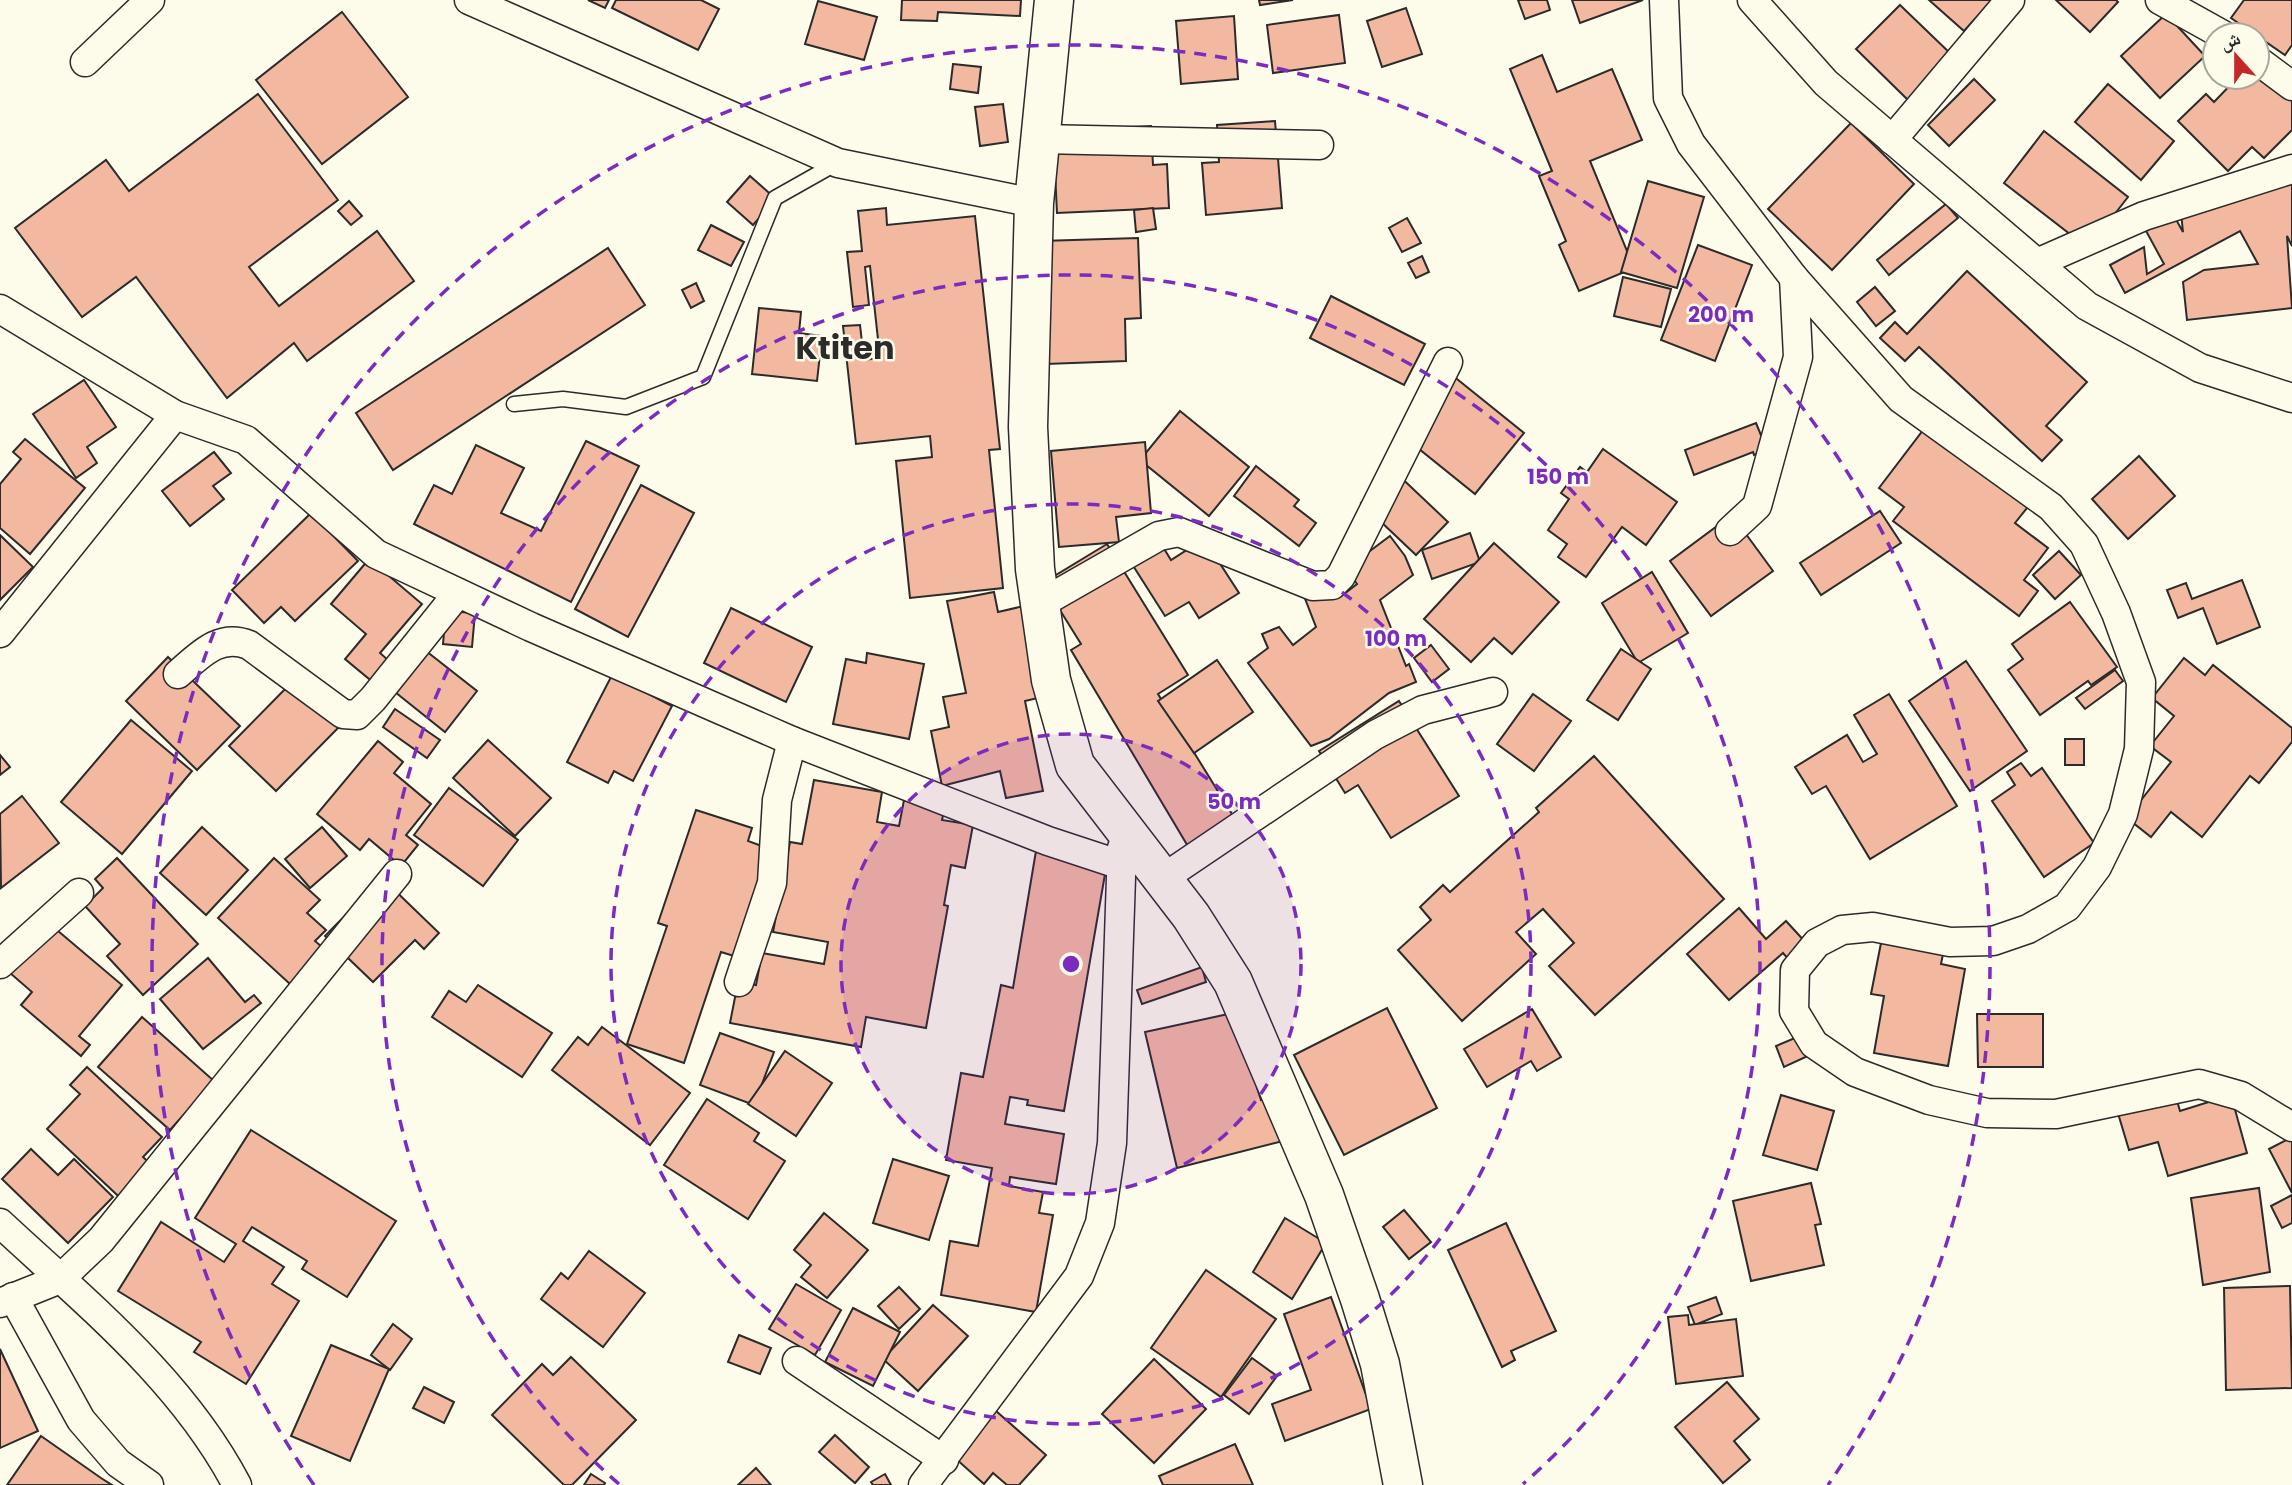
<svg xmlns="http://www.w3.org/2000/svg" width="2292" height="1485" font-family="Poppins,'Noto Naskh Arabic',sans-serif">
<rect width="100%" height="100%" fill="#fdfbea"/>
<!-- building -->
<g fill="#f2b8a0" stroke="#2b2b2b" stroke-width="2">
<path d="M588,0h21l-4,8z"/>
<path d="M616,0h85l18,9 -21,41 -86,-42z"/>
<path d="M902,0h119l-1,16 -82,-4 -1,9 -36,-1z"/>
<path d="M1259,0h34l-33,5z"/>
<path d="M1518,0h29l3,10 -25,9z"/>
<path d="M1572,0h71l-63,23z"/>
<path d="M1929,0h63l-28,31z"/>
<path d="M2056,0h60l2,2 -28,30z"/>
<path d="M2244,0h48v45l-7,10 -54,-37z"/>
<path d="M818,1l59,16 -13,43 -59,-16z"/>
<path d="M1900,5l53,51 -44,45 -53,-52z"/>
<path d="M1406,8l16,46 -40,13 -15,-46z"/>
<path d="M342,12l66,85 -86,67 -66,-84z"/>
<path d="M2166,14l39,42 -45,42 -39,-42z"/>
<path d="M1339,15l6,48 -72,10 -6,-48z"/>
<path d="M1234,16l4,63 -57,5 -5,-63z"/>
<path d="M1542,55l15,37 55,-23 30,71 -52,21 44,107 -55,23 -20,-46 7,-4 -27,-65 13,-5 -42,-102z"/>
<path d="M953,64l28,3 -3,26 -28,-4z"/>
<path d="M2238,77h19l35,17v36l-28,28 -12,-11 -24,24 -50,-50 28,-27 8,8z"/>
<path d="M1974,79l21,21 -46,46 -21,-21z"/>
<path d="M2108,84l66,57 -33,39 -66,-58z"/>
<path d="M258,94l80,106 -89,67 30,39 98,-75 37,50 -107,80 -13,-18 -67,55 -91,-121 -54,40 -67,-89 91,-68 23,31z"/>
<path d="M1003,104l5,38 -28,4 -5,-39z"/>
<path d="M1275,121l7,87 -76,7 -4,-52 17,-1 -2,-37z"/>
<path d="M1851,123l63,61 -82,86 -64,-61z"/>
<path d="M1151,126l2,39 14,-1 2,44 -112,5 -4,-82z"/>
<path d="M2044,131l84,66 -40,51 -84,-65z"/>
<path d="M2292,168v78l-5,-10 5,72 -105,12 -4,-38 21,-12 54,-6 -18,-33 -115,62 -15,-28 34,-18 3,27 17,-10 -19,-35 28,-15 10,18 -2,-19z"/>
<path d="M750,176l26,23 -23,26 -26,-23z"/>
<path d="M1648,181l56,16 -27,91 -56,-16z"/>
<path d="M349,201l13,15 -11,9 -13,-14z"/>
<path d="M1946,204l12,14 -69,57 -12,-15z"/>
<path d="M886,208l1,17 88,-9 25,233 -11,1 14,138 -93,10 -14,-137 36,-4 -2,-21 -74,8 -13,-118 17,-1 4,35 16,-2 -10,-92 -5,1 4,38 -16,2 -6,-55 15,-1 -4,-40z"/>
<path d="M1153,208l3,21 -20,3 -2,-22z"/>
<path d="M1407,218l14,25 -19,9 -13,-24z"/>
<path d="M711,225l33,17 -13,24 -33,-16z"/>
<path d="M1138,238l3,80 -16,1 1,42 -80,3 -5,-123z"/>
<path d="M1698,245l54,20 -37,96 -54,-21z"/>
<path d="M608,248l37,57 -252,165 -37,-57z"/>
<path d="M1422,256l7,16 -13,6 -8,-15z"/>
<path d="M1967,271l120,111 -41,44 16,14 -20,21 -123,-114 -14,14 -25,-23 15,-16 12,12z"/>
<path d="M1623,277l48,12 -10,38 -47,-11z"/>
<path d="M696,283l8,18 -13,7 -9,-18z"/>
<path d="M1875,287l20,24 -19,15 -19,-24z"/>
<path d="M1331,296l94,48 -21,41 -94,-47z"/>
<path d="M759,308l42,4 -2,21 23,3 -5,45 -65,-7z"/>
<path d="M1452,375l72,58 -49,61 -72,-58z"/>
<path d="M84,380l32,47 -29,20 10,16 -21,15 -43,-64z"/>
<path d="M1180,411l69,56 -40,49 -69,-56z"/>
<path d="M1756,423l11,27 -13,5 -1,-3 -59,23 -9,-25z"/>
<path d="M1927,425l104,78 -16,20 33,25 -24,32 14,11 -19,25 -126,-95 11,-14 -25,-19z"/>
<path d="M25,439l60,49 -55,66 -30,-26v-44l21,-25 -8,-7z"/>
<path d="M586,441l53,25 -68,136 -157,-78 20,-39 18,9 24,-49 48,23 -23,45 40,18z"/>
<path d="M1145,442l6,71 -35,4 3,25 -60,5 -8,-96z"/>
<path d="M1603,449l74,53 -31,43 -24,-18 -36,50 -28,-20 9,-13 -19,-14 21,-31 -8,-6 19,-26 7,5z"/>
<path d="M214,452l17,21 -18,13 11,13 -34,27 -28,-35z"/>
<path d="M2139,456l36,40 -47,43 -36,-40z"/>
<path d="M1256,466l43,34 -5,6 22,17 -17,23 -65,-50z"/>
<path d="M1393,470l55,52 -32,33 -55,-52z"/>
<path d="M641,485l53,28 -66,124 -53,-28z"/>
<path d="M1880,511l21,32 -80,52 -21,-32z"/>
<path d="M311,513l47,48 -63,60 -14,-14 -17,16 -32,-33z"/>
<path d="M1732,515l41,56 -62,45 -41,-55z"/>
<path d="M1470,533l10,29 -48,17 -10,-29z"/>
<path d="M1155,534l16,26 33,-21 35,54 -40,25 -10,-16 -24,14 -40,-63z"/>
<path d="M0,535l33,32 -33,33z"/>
<path d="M1390,536l15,20 8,19 -33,25 26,66 3,-2 7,18 -27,11 -60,46 -18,7 -63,-83 20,-15 -6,-14 17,-7 14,18 23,-18 -12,-31 27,-11 9,12 17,-13 -14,-19 19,-8z"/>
<path d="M1494,543l65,59 -47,52 -18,-16 -23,24 -47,-43z"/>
<path d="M1107,544l81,131 -30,19 77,125 -46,29 -118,-198 10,-6 -28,-45 -2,-21z"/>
<path d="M2059,551l22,24 -26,24 -22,-24z"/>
<path d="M369,559l53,45 -42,49 17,15 -17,20 -35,-29 21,-25 -35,-30z"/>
<path d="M1652,572l36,61 -50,30 -36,-60z"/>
<path d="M2242,580l18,47 -43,17 -14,-36 -25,10 -11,-28 19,-7 6,16z"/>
<path d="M994,592l4,20 26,-6 18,91 -17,4 18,90 -37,7 -6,-27 -58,15 -11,-55 18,-4 -6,-30 23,-4 -19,-92z"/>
<path d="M2070,602l47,65 -26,18 -3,-4 -48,34 -32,-45 15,-11 -11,-15z"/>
<path d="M731,608l81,39 -26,55 -82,-39z"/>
<path d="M446,611l29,2 -3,34 -29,-3z"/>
<path d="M412,640l65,51 -32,41 -55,-44z"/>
<path d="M1431,645l18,24 -17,13 -18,-24z"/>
<path d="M1621,649l30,20 -33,51 -31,-20z"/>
<path d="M867,653l57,11 -15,75 -76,-15 13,-65 20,4z"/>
<path d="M168,657l72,69 -43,44 -71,-69z"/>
<path d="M2184,658l21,17 8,-10 79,63v14l-33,41 -9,-7 -48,61 -31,-25 -20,25 -24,-19 44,-56 -21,-16 24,-30 -22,-18z"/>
<path d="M1217,660l36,52 -59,41 -36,-52z"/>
<path d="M1966,661l61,90 -57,40 -61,-90z"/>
<path d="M2115,670l8,11 -38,28 -9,-11z"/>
<path d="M612,675l60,31 -39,75 -19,-10 -6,12 -41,-21z"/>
<path d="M293,681l46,46 -63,64 -47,-45z"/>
<path d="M1533,694l38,27 -37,50 -37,-27z"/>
<path d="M1889,694l68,112 -87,53 -44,-73 -14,8 -17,-27 52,-32 16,27 14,-8 -23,-39z"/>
<path d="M1399,701l60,95 -68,42 -33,-53 -13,8 -26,-42z"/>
<path d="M395,709l45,31 -13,18 -44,-31z"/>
<path d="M131,720l61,51 -70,83 -61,-52z"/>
<rect x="2065" y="739" width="19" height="26"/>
<path d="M488,740l63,58 -36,38 -62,-58z"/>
<path d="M378,741l25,21 -9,11 37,31 -25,31 12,10 -17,21 -32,-27 -9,11 -43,-36z"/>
<path d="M0,755l10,12 -10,8z"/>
<path d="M1594,756l130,143 -129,116 -46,-49 25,-23 -31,-34 -27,23 20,22 -74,67 -64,-71 33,-30 -11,-13 23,-22 7,7 89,-80 -3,-4z"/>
<path d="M2021,763l10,13 11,-8 52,75 -50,34 -52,-76 23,-16 -8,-13z"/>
<path d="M814,780l68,12 -5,30 22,4 6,-31 41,8 -4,17 31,5 -8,43 -14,-3 -7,40 4,1 -22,122 -60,-11 -5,30 -131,-24 8,-41 18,3 6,-32 62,11 4,-22 -55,-10 17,-90 12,2z"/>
<path d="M449,788l69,52 -35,46 -69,-51z"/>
<path d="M22,796l37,47 -58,45 -1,-74z"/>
<path d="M696,810l56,18 -4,13 22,8 -36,107 -13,-4 -37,111 -57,-19 40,-118 -9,-3z"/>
<path d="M202,827l46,43 -42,45 -46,-42z"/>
<path d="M322,827l25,29 -37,32 -25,-29z"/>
<path d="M1038,839l71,12 -45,260 -37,-6 1,-5 -18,-3 -5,27 59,10 -8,50 -46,-7 -1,9 34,6 -4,21 14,2 -17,97 -95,-17 9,-54 28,5 14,-78 -46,-8 15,-87 22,4 18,-92 12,3z"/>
<path d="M117,858l81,86 -55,51 -36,-39 13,-12 -35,-38 18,-18 -8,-9z"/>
<path d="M274,858l46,42 -13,13 19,17 -11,11 21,18 -34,36 -84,-77z"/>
<path d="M382,878l57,55 -15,16 -9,-9 -42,42 -48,-46z"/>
<path d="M1739,908l27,31 20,-18 22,24 -18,16 -7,-8 -54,47 -42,-46z"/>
<path d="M51,925l71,60 -43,51 11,9 -9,11 -60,-51 11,-13 -22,-19z"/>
<path d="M1881,943l62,11 -2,10 24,5 -17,97 -74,-13 10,-57 -13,-2z"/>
<path d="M208,958l37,44 9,-7 7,8 -58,46 -43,-50z"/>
<path d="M1202,967l4,15 -64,22 -5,-14z"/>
<path d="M478,985l74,48 -30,44 -90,-60 17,-26 17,11z"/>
<path d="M1387,1008l50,100 -93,47 -50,-100z"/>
<path d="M1532,1009l29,48 -24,14 -6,-10 -44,26 -23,-38z"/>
<path d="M1233,1013l28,87 16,-3 14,42 -114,29 -32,-136z"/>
<path d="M1977,1014h66v53h-65z"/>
<path d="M142,1017l72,64 -44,49 -72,-63z"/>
<path d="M602,1027l88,66 -40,52 -98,-75 26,-33 10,8z"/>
<path d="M720,1033l54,19 -20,53 -54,-20z"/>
<path d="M1802,1035l8,20 -26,12 -8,-21z"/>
<path d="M785,1051l47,32 -36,53 -48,-32z"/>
<path d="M87,1067l75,70 -19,20 20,19 -31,33 -85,-80 33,-35 -10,-9z"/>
<path d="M2172,1083l8,28 51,-16 16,58 -79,23 -10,-34 -29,8 -15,-50z"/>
<path d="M1781,1095l53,16 -17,59 -54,-15z"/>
<path d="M707,1099l52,34 -5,8 31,20 -37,58 -84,-54z"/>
<path d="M251,1130l145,91 -49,76 -45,-28 5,-8 -55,-34 -9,14 41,26 -12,17 27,17 -53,83 -52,-32 7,-10 -83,-51 43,-69 63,40 12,-18 -41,-26z"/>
<path d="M2292,1137v56l-23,-44z"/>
<path d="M31,1149l27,26 16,-16 39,38 -45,46 -66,-64z"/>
<path d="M893,1159l56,17 -20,64 -56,-17z"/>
<path d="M1811,1183l10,41 -6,1 9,40 -73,16 -18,-80z"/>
<path d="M2259,1188l11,84 -67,13 -12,-87z"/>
<path d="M2292,1195v28l-10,5 -11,-22z"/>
<path d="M1404,1210l27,32 -22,17 -26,-32z"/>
<path d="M824,1213l44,37 -41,48 -26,-21 10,-12 -17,-15z"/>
<path d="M1285,1218l41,25 -34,56 -39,-27z"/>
<path d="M1506,1223l50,108 -45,20 4,9 -13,7 -54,-117z"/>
<path d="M589,1251l56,42 -42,54 -62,-48 20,-26 7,6z"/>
<path d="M1206,1270l70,49 -55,78 -70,-49z"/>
<path d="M796,1284l45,26 -26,45 -46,-26z"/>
<path d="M2290,1286l2,102 -66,2 -2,-102z"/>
<path d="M899,1287l21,22 -21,20 -21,-23z"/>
<path d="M1331,1297l40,112 -86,32 -13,-37 39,-14 -27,-76z"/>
<path d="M1716,1297l6,17 -27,11 -7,-18z"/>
<path d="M933,1305l35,31 -50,55 -35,-32z"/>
<path d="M853,1308l47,24 -27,54 -48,-24z"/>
<path d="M1688,1315l1,10 47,-6 7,57 -67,8 -8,-67z"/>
<path d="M393,1324l19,15 -22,31 -19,-15z"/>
<path d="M739,1335l32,13 -11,26 -32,-12z"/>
<path d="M331,1345l58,24 -39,92 -59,-25z"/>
<path d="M0,1349l38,82 -38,17z"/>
<path d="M571,1357l65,63 -64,65h-8l-72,-70 50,-51 11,11z"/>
<path d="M1252,1358l25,18 -28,38 -25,-19z"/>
<path d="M1154,1359l52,50 -52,54 -52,-49z"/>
<path d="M1727,1382l32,37 -25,22 16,19 -27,23 -48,-56z"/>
<path d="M424,1387l30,15 -10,21 -31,-15z"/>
<path d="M987,1403l59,52 -27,30h-12l-14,-12 -9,11 -39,-35z"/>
<path d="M835,1435l34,32 -14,16 -36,-31z"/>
<path d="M41,1436l60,42 11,7h-105z"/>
<path d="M1235,1444l18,41h-90l-4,-9z"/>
<path d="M756,1468l15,17h-33z"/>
<path d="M591,1474l14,9 -1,2h-20z"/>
<path d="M885,1474l6,11h-18l-2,-3z"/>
</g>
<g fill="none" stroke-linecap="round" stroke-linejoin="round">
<!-- lane casing -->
<g stroke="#2b2b2b" stroke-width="17">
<path id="lane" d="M514,404l49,-5 63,8 77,-30 72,-179 62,-35"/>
</g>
<!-- street casing -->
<g stroke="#2b2b2b" stroke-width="31">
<g id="street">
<path d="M469,0l369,163 196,40"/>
<path d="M1664,0l4,98 23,46 103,134 107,121 150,108 33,37 32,69 25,69 -2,67 -16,65 -26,53 -30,40 -39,22 -35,12 -43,1 -77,-15 -31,3 -25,13 -22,27 -1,41 20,33 41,28 74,28 58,13 69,1 143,-30 42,12 51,31"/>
<path d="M1752,0l74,83 261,223 113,62 92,30"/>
<path d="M2160,0l63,35"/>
<path d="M2257,60l35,26"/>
<path d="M85,62l65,-62"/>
<path d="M1040,139l279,6"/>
<path d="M1892,140l118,-140"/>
<path d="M2037,263l107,-47 148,-47"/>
<path d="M0,309l175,106 71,25 130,114 155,73 261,114 256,100 73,24"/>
<path d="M1730,531l27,-25 41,-149 -4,-79"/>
<path d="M1040,604l119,-68 20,-4 134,54 19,-1 9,-9 107,-214"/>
<path d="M0,633l175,-218"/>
<path d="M178,674c22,-19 41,-41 71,-29l94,69 14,1 16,-16 85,-106"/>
<path d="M1162,879l213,-144 48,-25 70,-18"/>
<path d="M0,964l79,-71"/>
<path d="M739,982l33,-99 5,-83 15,-59"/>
<path d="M0,1223c86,80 182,157 237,262"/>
<path d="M13,1297l68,123 37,43 31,22"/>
<path d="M0,1303l60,-24 41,-39 296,-366"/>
<path d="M797,1361l147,99"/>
<path d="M923,1485l156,-209 21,-53 12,-80 10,-295"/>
</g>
</g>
<!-- secondary casing -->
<g stroke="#2b2b2b" stroke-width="41">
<path id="secondary" d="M1054,0l-20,203 -6,224 7,142 16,111 24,85 116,151 42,66 91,213 36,104 20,65 23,121"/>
</g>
<!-- lane -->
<use href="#lane" stroke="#fdfbea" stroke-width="14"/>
<!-- street -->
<use href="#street" stroke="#fdfbea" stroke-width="28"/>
<!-- secondary -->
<use href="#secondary" stroke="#fdfbea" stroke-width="38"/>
</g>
<!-- distance rings -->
<circle cx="1071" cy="964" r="230" fill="#7b2cbf" fill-opacity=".12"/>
<g fill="none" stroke="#7b2cbf" stroke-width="3.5" stroke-dasharray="12 9">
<circle cx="1071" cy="964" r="230"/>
<circle cx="1071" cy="964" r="460"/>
<path d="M619 1484A689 689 0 1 1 1523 1484"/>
<path d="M314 1485A919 919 0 1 1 1828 1485"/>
</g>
<g text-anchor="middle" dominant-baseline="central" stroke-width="5" stroke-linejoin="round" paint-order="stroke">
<!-- district labels -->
<g font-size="32" font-weight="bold" fill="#2b2b2b" stroke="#fdfbea">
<text x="845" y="347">Ktiten</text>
</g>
</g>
<circle cx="1071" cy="964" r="10" fill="#7b2cbf" stroke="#fdfbea" stroke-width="3.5"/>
<g font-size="21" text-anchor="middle" font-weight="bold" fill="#7b2cbf" stroke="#fdfbea" stroke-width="5" stroke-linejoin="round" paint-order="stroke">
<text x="1721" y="322">200 m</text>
<text x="1558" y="484">150 m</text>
<text x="1396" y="646">100 m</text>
<text x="1234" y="809">50 m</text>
</g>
<!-- north arrow -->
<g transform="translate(2236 56) rotate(339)"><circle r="33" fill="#fdfbea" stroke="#a9a89e" stroke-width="2"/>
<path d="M0-5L12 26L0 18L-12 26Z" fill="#c62828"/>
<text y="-10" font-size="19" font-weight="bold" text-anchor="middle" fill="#2b2b2b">ش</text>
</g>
</svg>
